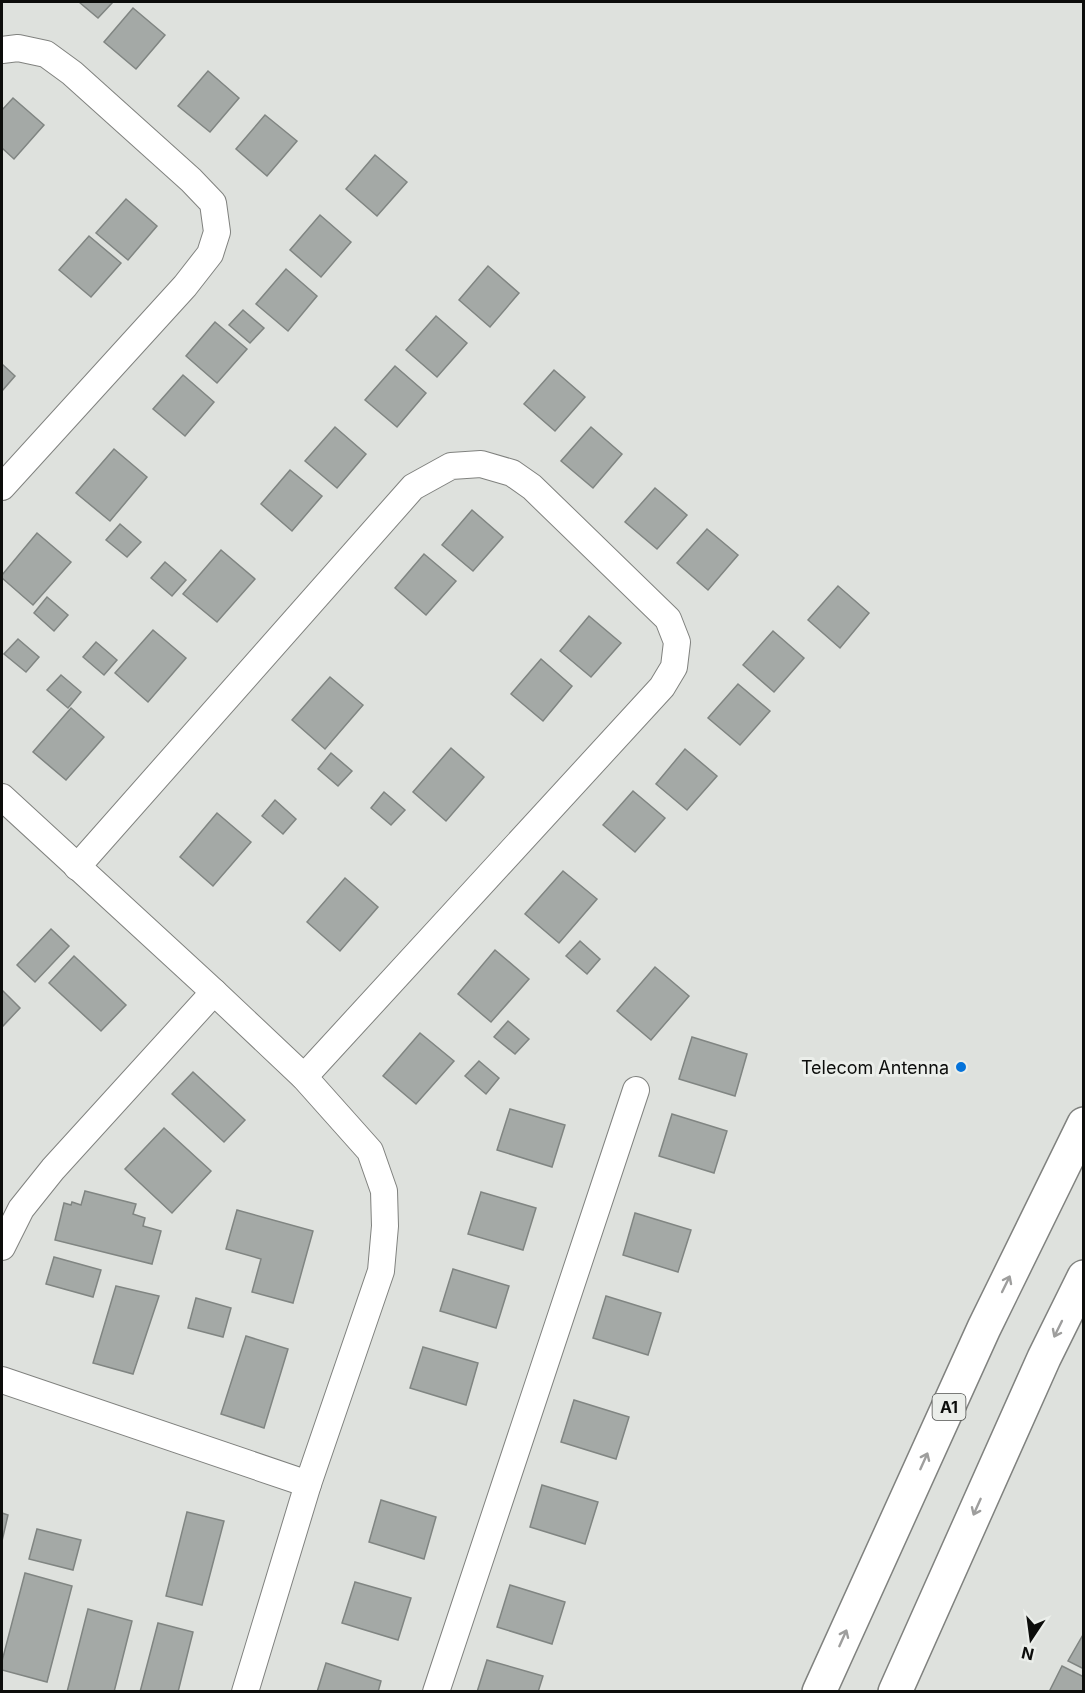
<svg xmlns="http://www.w3.org/2000/svg" width="1085" height="1693" font-family="Inter,sans-serif">
<rect width="100%" height="100%" fill="#dee1dd"/>
<!-- building -->
<g fill="#a4a9a6" stroke="#808582" stroke-width="1.5">
<path d="M79,2h34l-15,16z"/>
<path d="M133,8l32,27 -29,34 -32,-27z"/>
<path d="M208,71l31,27 -29,34 -32,-26z"/>
<path d="M13,98l31,27 -30,34 -12,-11v-38z"/>
<path d="M265,115l32,26 -30,35 -31,-27z"/>
<path d="M375,155l32,27 -30,34 -31,-27z"/>
<path d="M126,199l31,27 -29,34 -32,-27z"/>
<path d="M320,215l31,27 -30,35 -31,-27z"/>
<path d="M89,236l32,27 -30,34 -32,-27z"/>
<path d="M488,266l31,27 -29,34 -31,-27z"/>
<path d="M286,269l31,27 -29,35 -32,-27z"/>
<path d="M243,310l21,18 -14,15 -21,-18z"/>
<path d="M436,316l31,27 -30,34 -31,-27z"/>
<path d="M215,322l32,27 -30,34 -31,-27z"/>
<path d="M2,364l13,12 -13,15z"/>
<path d="M395,366l31,27 -29,34 -32,-27z"/>
<path d="M554,370l31,27 -30,34 -31,-27z"/>
<path d="M183,375l31,27 -29,34 -32,-27z"/>
<path d="M335,427l31,27 -29,34 -32,-27z"/>
<path d="M591,427l31,27 -29,34 -32,-27z"/>
<path d="M114,449l33,28 -37,44 -34,-28z"/>
<path d="M290,470l32,26 -30,35 -31,-27z"/>
<path d="M655,488l32,27 -30,34 -32,-27z"/>
<path d="M472,510l31,27 -30,34 -31,-26z"/>
<path d="M120,524l21,18 -14,15 -21,-17z"/>
<path d="M707,529l31,26 -30,35 -31,-27z"/>
<path d="M37,533l34,29 -38,43 -31,-27v-3z"/>
<path d="M221,550l34,29 -38,43 -34,-28z"/>
<path d="M424,554l32,27 -30,34 -31,-27z"/>
<path d="M165,562l21,18 -14,16 -21,-18z"/>
<path d="M838,586l31,27 -29,35 -32,-28z"/>
<path d="M47,597l21,18 -14,16 -20,-18z"/>
<path d="M589,616l32,27 -30,34 -31,-26z"/>
<path d="M153,630l33,28 -38,44 -33,-29z"/>
<path d="M773,631l31,27 -30,34 -31,-27z"/>
<path d="M18,639l21,18 -13,15 -22,-18z"/>
<path d="M96,642l21,18 -13,15 -21,-18z"/>
<path d="M541,659l31,27 -29,35 -32,-27z"/>
<path d="M61,675l20,17 -13,16 -21,-18z"/>
<path d="M330,677l33,28 -38,44 -33,-29z"/>
<path d="M738,684l32,27 -30,34 -32,-27z"/>
<path d="M71,708l33,29 -38,43 -33,-28z"/>
<path d="M451,748l33,29 -38,44 -33,-29z"/>
<path d="M685,749l32,27 -30,34 -31,-26z"/>
<path d="M331,753l21,18 -14,15 -20,-17z"/>
<path d="M633,791l32,27 -30,34 -32,-27z"/>
<path d="M384,792l21,18 -14,15 -20,-17z"/>
<path d="M275,800l21,19 -13,15 -21,-18z"/>
<path d="M217,813l34,29 -38,44 -33,-29z"/>
<path d="M563,871l34,28 -38,44 -34,-29z"/>
<path d="M345,878l33,29 -38,44 -33,-29z"/>
<path d="M51,929l18,17 -34,36 -18,-17z"/>
<path d="M580,941l20,18 -13,15 -21,-18z"/>
<path d="M495,950l34,29 -38,43 -33,-28z"/>
<path d="M74,956l52,49 -25,26 -52,-48z"/>
<path d="M655,967l34,29 -38,44 -34,-29z"/>
<path d="M2,990l18,18 -18,19z"/>
<path d="M508,1021l21,18 -14,15 -21,-17z"/>
<path d="M420,1033l34,28 -38,43 -33,-28z"/>
<path d="M692,1037l55,17 -12,42 -56,-17z"/>
<path d="M479,1061l20,17 -13,16 -21,-18z"/>
<path d="M193,1072l52,48 -21,22 -52,-48z"/>
<path d="M510,1109l55,16 -13,42 -55,-17z"/>
<path d="M672,1114l55,17 -13,42 -55,-17z"/>
<path d="M164,1128l47,43 -39,42 -47,-44z"/>
<path d="M85,1191l51,13 -3,10 12,4 -2,8 18,5 -9,33 -97,-24 9,-37 7,2 1,-3 9,3z"/>
<path d="M481,1192l55,16 -13,42 -55,-16z"/>
<path d="M237,1210l76,21 -20,72 -41,-11 9,-33 -35,-10z"/>
<path d="M635,1213l56,17 -13,42 -55,-17z"/>
<path d="M54,1257l47,13 -8,27 -47,-13z"/>
<path d="M453,1269l56,17 -13,42 -56,-17z"/>
<path d="M116,1286l43,10 -26,78 -40,-11z"/>
<path d="M606,1296l55,17 -13,42 -55,-17z"/>
<path d="M196,1298l35,10 -8,29 -35,-9z"/>
<path d="M246,1336l42,13 -24,79 -43,-14z"/>
<path d="M423,1347l55,16 -12,42 -56,-17z"/>
<path d="M574,1400l55,17 -13,42 -55,-17z"/>
<path d="M542,1485l56,17 -13,42 -55,-17z"/>
<path d="M381,1500l55,17 -12,42 -55,-17z"/>
<path d="M187,1512l37,9 -22,84 -36,-9z"/>
<path d="M2,1513l6,2 -6,26z"/>
<path d="M37,1529l44,11 -8,30 -44,-11z"/>
<path d="M25,1573l47,13 -25,96 -45,-12v-9z"/>
<path d="M355,1582l56,16 -13,42 -56,-17z"/>
<path d="M510,1585l55,17 -13,42 -55,-17z"/>
<path d="M88,1609l44,12 -18,71h-47z"/>
<path d="M158,1623l35,9 -15,60h-38z"/>
<path d="M1084,1633v36l-16,-8z"/>
<path d="M487,1660l56,16 -5,16h-61z"/>
<path d="M326,1663l55,18 -3,11h-61z"/>
<path d="M1062,1666l22,11v15h-35z"/>
</g>
<g fill="none" stroke-linecap="round" stroke-linejoin="round">
<!-- street casing -->
<g stroke="#80827f" stroke-width="28">
<g id="street">
<path d="M2,50l16,-2 28,6 26,19 119,107 22,23 4,29 -7,22 -25,32 -183,201"/>
<path d="M2,797l212,195 90,85 66,74 14,40 1,35 -4,45 -73,213 -63,208"/>
<path d="M77,867l336,-380 38,-21 30,-2 31,9 20,14 136,132 9,23 -3,25 -12,20 -358,390"/>
<path d="M2,1247l19,-38 32,-40 161,-177"/>
<path d="M2,1380l306,104"/>
<path d="M436,1692l200,-602"/>
</g>
</g>
<!-- highway casing -->
<g stroke="#80827f" stroke-width="36">
<g id="highway">
<path d="M819,1692l165,-364 100,-204"/>
<path d="M895,1692l149,-334 40,-81"/>
</g>
</g>
<!-- street -->
<use href="#street" stroke="#fff" stroke-width="26"/>
<!-- highway -->
<use href="#highway" stroke="#fff" stroke-width="33"/>
</g>
<!-- one-way arrows -->
<defs><path id="oneway-shaft" d="M-6 0H5M1.5-3L5.5 0L1.5 3" fill="none" stroke-width="1.6" stroke-linecap="round" stroke-linejoin="round" transform="scale(1.5)"/></defs>
<g stroke="#9e9e9d">
<use href="#oneway-shaft" transform="translate(1006 1284) rotate(-64)"/>
<use href="#oneway-shaft" transform="translate(1058 1329) rotate(116)"/>
<use href="#oneway-shaft" transform="translate(924 1461) rotate(-66)"/>
<use href="#oneway-shaft" transform="translate(977 1507) rotate(114)"/>
<use href="#oneway-shaft" transform="translate(843 1638) rotate(-66)"/>
</g>
<!-- markers -->
<circle fill="#0573da" stroke="#ebeeea" stroke-width="2" cx="961" cy="1067" r="6"/>
<g text-anchor="middle" dominant-baseline="central" stroke-width="6" stroke-linejoin="round" paint-order="stroke">
<!-- shield labels -->
<rect fill="#ebeeea" stroke="#4f504e" stroke-width="1.5" x="932.5" y="1394" width="33" height="26" rx="4.5"/>
<g font-size="16" font-weight="bold" fill="#0c0d0b">
<text x="949" y="1407">A1</text>
</g>
<!-- poi labels -->
<g font-size="18" fill="#0c0d0b" stroke="#ebeeea" text-anchor="end">
<text x="949" y="1067">Telecom Antenna</text>
</g>
</g>
<!-- border -->
<rect width="1085" height="1693" fill="none" stroke="#0c0d0b" stroke-width="6"/>
<!-- north arrow -->
<g transform="translate(1031 1639) rotate(193)" stroke="#ebeeea" stroke-width="4.5" paint-order="stroke">
<path d="M0-4.5L10 22L0 15L-10 22Z" fill="#0c0d0b"/>
<text y="-9" font-size="16" font-weight="bold" text-anchor="middle" fill="#0c0d0b">N</text>
</g>
</svg>
